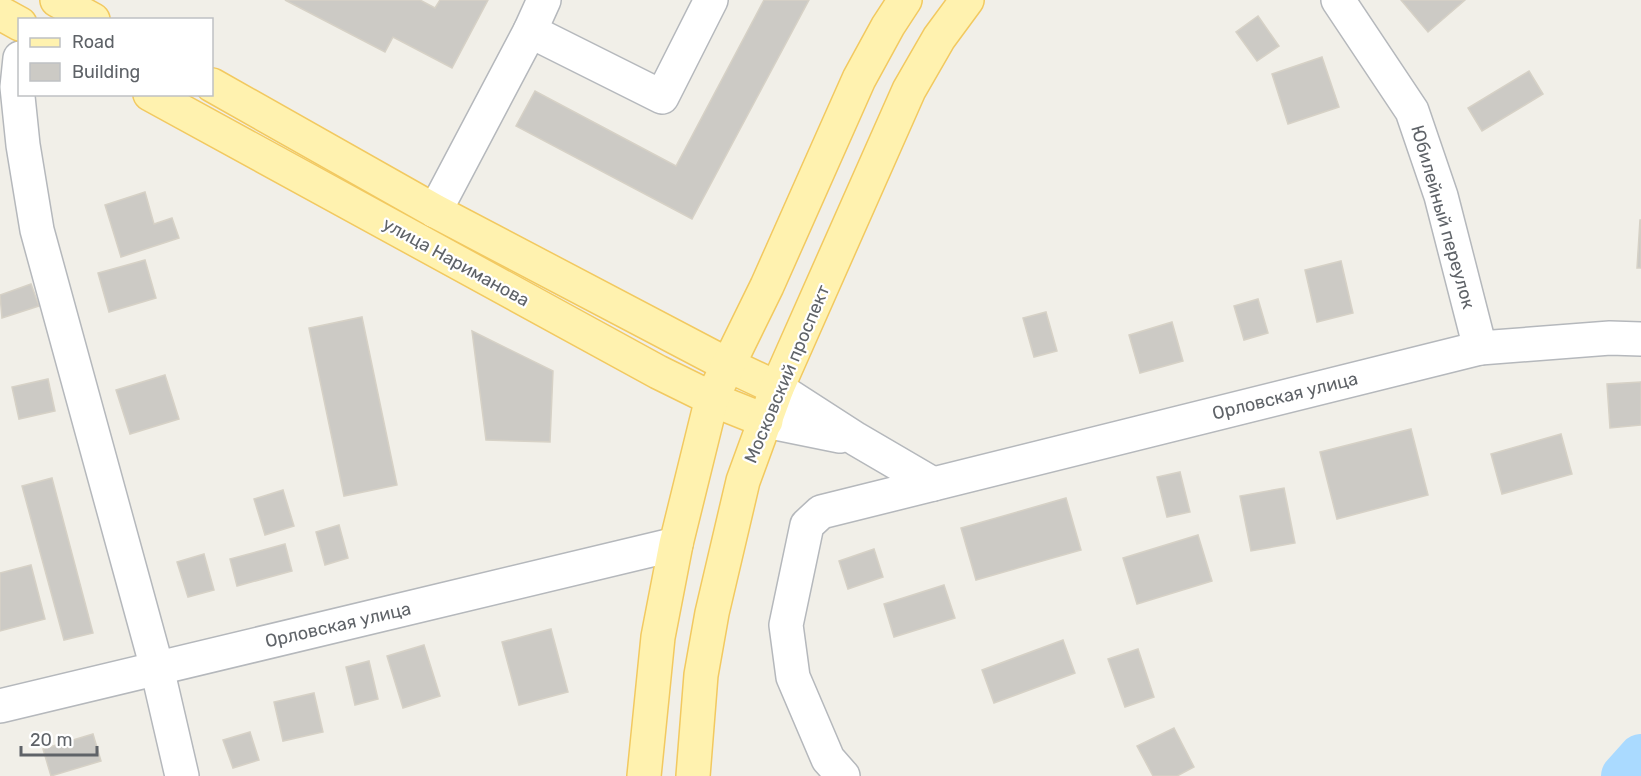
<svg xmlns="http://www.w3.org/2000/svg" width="1641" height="776" font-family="Rubik,sans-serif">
<rect width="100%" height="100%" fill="#f1efe8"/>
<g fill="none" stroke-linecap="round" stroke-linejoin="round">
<!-- river -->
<path stroke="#aadaff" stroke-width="46" d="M1624,776l17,-19"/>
</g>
<!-- building -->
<g fill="#cccac5" stroke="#d6d1c6" stroke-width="1.5">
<path d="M285,0h135l15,8 5,-8h48l-36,68 -59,-31 -8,15z"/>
<path d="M764,0h45l-117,219 -176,-93 19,-35 141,75z"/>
<path d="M1401,0h64l-37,32z"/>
<path d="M1258,16l21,30 -22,15 -21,-29z"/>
<path d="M1322,57l17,50 -51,17 -16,-50z"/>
<path d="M1529,71l14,23 -61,37 -14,-23z"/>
<path d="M145,192l9,32 18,-6 7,20 -58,19 -16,-52z"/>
<path d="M1640,220h1v48h-4z"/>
<path d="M145,260l11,38 -47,14 -11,-39z"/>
<path d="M1341,261l12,52 -36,9 -12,-52z"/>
<path d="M31,284l8,22 -37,12 -2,-23z"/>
<path d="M1258,299l10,34 -24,7 -10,-34z"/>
<path d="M1046,312l11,39 -23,6 -11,-39z"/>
<path d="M362,317l35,168 -53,11 -35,-168z"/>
<path d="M1172,322l11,39 -43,12 -11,-38z"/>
<path d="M472,331l81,40 -3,71 -64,-2z"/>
<path d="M165,375l14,44 -49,15 -14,-44z"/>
<path d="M48,379l7,32 -36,8 -7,-32z"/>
<path d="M1641,382v43l-31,3 -3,-44z"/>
<path d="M1411,429l17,66 -91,24 -17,-67z"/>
<path d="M1561,434l11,40 -70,20 -11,-40z"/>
<path d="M1180,472l10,40 -23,5 -10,-40z"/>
<path d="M52,478l41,155 -29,7 -42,-154z"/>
<path d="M1284,488l11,55 -44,8 -11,-55z"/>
<path d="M283,490l11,36 -29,9 -11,-36z"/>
<path d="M1066,498l15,52 -105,30 -15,-52z"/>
<path d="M339,525l9,33 -23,7 -9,-33z"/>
<path d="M1198,535l14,46 -75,23 -14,-46z"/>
<path d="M285,544l7,27 -55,15 -7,-27z"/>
<path d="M874,549l9,28 -35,12 -9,-28z"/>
<path d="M204,554l10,36 -26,7 -11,-35z"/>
<path d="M31,565l14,54 -45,12v-58z"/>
<path d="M944,585l11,33 -61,19 -10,-33z"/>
<path d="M551,629l17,63 -49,13 -17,-63z"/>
<path d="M1063,640l12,33 -81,30 -12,-33z"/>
<path d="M424,645l16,51 -37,12 -16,-52z"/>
<path d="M1138,649l16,48 -29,10 -17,-48z"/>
<path d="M369,661l9,38 -23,6 -9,-38z"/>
<path d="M314,693l9,39 -40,9 -9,-39z"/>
<path d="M1174,728l20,39 -17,9h-24l-16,-30z"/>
<path d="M250,732l9,28 -26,8 -10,-28z"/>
<path d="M93,734l8,27 -50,15 -8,-27z"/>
</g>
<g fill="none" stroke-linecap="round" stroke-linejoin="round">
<!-- minor casing -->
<g stroke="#b5b8bc" stroke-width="36">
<g id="minor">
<path d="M1338,0l74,111 29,85 39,152"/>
<path d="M530,31l14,-31"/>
<path d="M20,58l-3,29 6,58 14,85 120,438 25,108"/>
<path d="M435,211l95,-180 132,66 49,-97"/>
<path d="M777,388l79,51 77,45"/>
<path d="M766,421l74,15"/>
<path d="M0,706l676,-162"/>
<path d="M843,776l-15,-17 -35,-82 -7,-52 21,-100 14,-13 659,-164 130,-10 31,1"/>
</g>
</g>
<!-- major casing -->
<g stroke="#f2c960" stroke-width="36">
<g id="major">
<path d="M57,0l36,20"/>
<path d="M0,13l20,11"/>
<path d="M212,85l223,126 293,154 49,23"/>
<path d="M150,94l508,278 63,31 45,18"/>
<path d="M644,776l14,-139 18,-93 36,-146 55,-112 92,-207 29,-53 17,-26"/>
<path d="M693,776l8,-101 11,-62 31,-132 34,-93 132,-298 30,-52 28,-38"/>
</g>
</g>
<!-- minor -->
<use href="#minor" stroke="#fff" stroke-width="33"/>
<!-- major -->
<use href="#major" stroke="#fff2af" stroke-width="33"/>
</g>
<g text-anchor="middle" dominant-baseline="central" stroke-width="4.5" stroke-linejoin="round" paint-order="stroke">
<!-- street labels -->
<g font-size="18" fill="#5f6368" stroke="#fff">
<text transform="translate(1443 217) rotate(74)">Юбилейный переулок</text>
<text transform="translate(456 262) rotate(29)">улица Нариманова</text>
<text transform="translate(787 374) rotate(-67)">Московский проспект</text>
<text transform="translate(1285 396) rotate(-14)">Орловская улица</text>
<text transform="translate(338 625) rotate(-13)">Орловская улица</text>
</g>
</g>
<!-- legend -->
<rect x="18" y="18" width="195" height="78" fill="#ffffff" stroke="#bfc1c3" stroke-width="1.5"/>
<rect x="30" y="38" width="30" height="9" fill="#fff2af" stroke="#bfc1c3" stroke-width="1.5"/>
<text x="72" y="48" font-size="18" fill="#5f6368">Road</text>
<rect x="30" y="63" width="30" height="18" fill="#cccac5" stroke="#bfc1c3" stroke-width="1.5"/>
<text x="72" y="78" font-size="18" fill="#5f6368">Building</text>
<!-- scale -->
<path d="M21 746v9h76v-9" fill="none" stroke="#5f6368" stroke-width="3"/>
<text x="30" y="746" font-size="18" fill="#5f6368" stroke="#ffffff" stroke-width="4.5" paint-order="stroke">20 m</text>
</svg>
